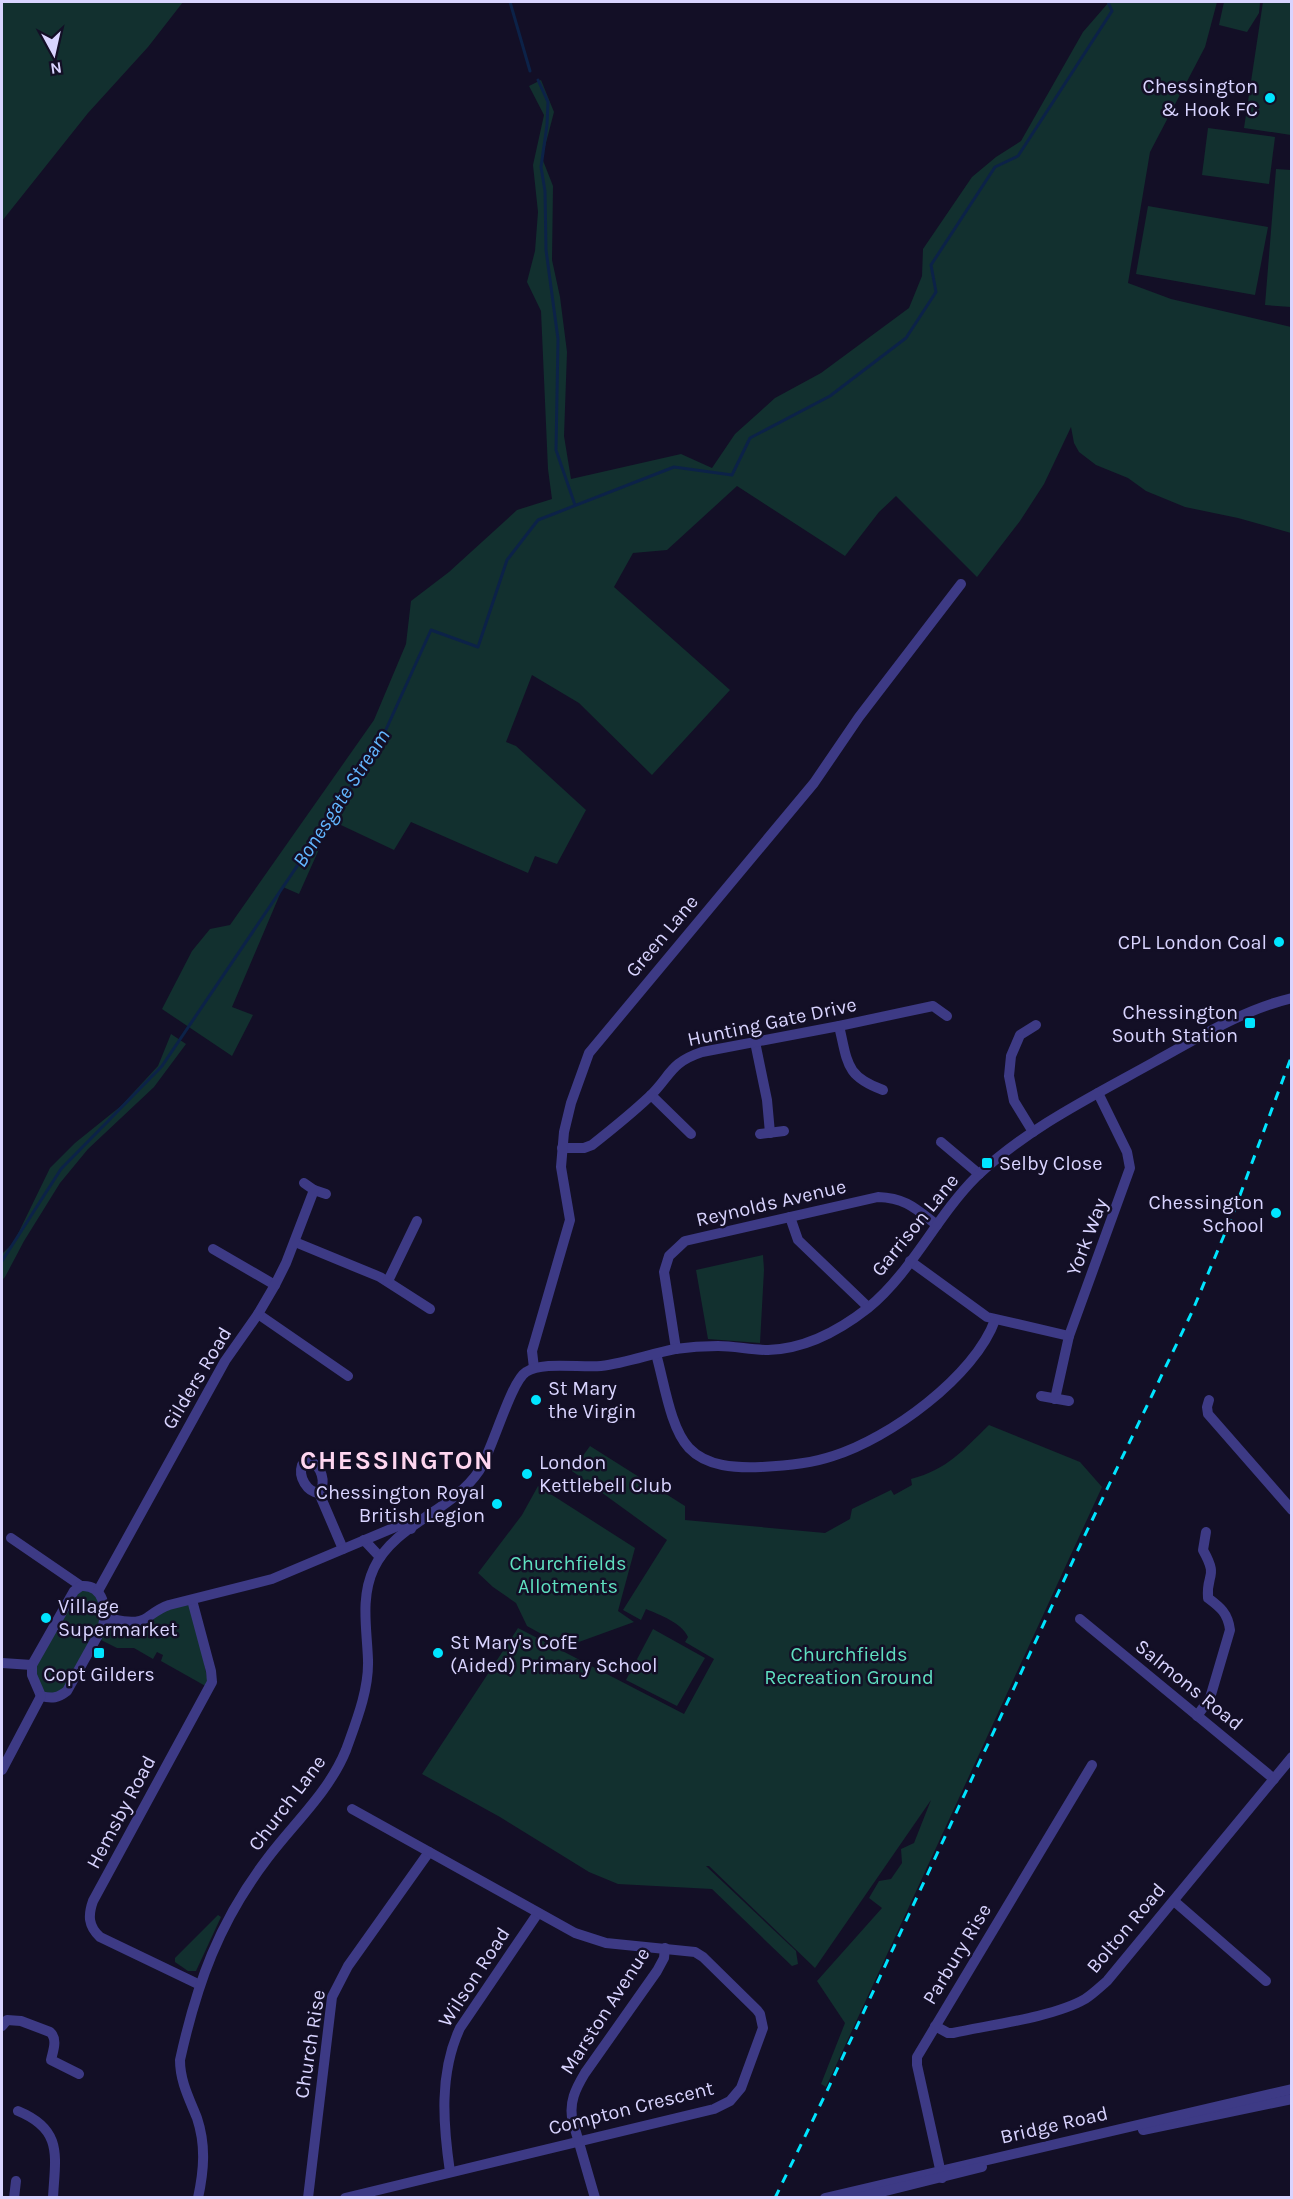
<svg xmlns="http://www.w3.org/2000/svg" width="1293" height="2199" font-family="Karla,sans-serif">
<rect width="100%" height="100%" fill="#130f26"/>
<!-- green -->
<g fill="#12302f">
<path d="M2,2h181l-35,45 -60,66 -86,108z"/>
<path d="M1109,2h108l-12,45 -55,105 -22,131 43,16 120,28v206l-53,-15 -53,-11 -39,-16 -18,-13 -32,-13 -17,-13 -5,-9 -3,-16 -27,57 -24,37 -43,56 -81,-81 -17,16 -34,44 -108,-70 -70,64 -34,3 -19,34 116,103 -78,85 -73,-72 -47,-28 -26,67 10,4 70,64 -29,54 -22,-8 -7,17 -117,-51 -17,28 -68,-32 -14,25 8,4 -21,47 -16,-7 -51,120 21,8 -21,41 -70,-47 30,-58 18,-22 20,-4 144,-205 32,-76 5,-43 38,-29 68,-62 35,-11 -4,-30 -7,-158 -14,-29 8,-31 3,-39 -5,-47 11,-50 -15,-29 12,-6 13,32 -12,46 11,28 -1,74 8,37 7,55 -3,84 7,43 110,-25 31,14 23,-34 40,-36 46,-25 88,-65 13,-32 1,-27 49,-72 24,-20 25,-16 62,-109z"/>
<path d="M1224,2h36l-1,11 -12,19 -28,-7z"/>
<path d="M1263,2h28v133l-47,-7z"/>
<path d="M1208,128l67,9 -6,47 -67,-9z"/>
<path d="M1276,169l15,1v137l-26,-2z"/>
<path d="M1148,206l120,21 -13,68 -119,-21z"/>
<path d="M171,1034l15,10 -32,43 -66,62 -28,34 -36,58 -19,36 -3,3v-26l12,-12 36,-74 25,-25 46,-37 37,-40z"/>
<path d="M763,1255l1,15 -4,73 -52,-4 -12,-69z"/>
<path d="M989,1425l91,37 22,25 -276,600 -5,-3 24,-61 -28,-42 65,-73 -13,-10 10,-17 12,-2 11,-16 -1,-14 13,-6 17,-43 -116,168 -106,-102h-3l90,85 2,13 -6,2 -80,-77 -94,-5 -29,-12 -89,-55 -78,-43 96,-146 166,86 30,-55 -29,-17 3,-5c-6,-14 -28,-22 -42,-28l-5,11 -18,-10 44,-70 -95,-69 18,-25 95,60v14l140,13 25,-14 2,-10 39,-19 3,5 18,-10 -1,-6c37,-10 51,-28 78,-54z"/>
<path d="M538,1486l97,62 -17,63 16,11 -69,25 -38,-21 -11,-23 -23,-16 -15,-14 44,-58z"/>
<path d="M93,1587l12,31 24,4 63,-22 17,88 -48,-27 2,-6 -6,-3 -4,7 -19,-11h-17l-20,-10 -30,53 -26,5 -9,-31 42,-74z"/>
<path d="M653,1629l52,29 -28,48 -51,-26z"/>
<path d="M218,1915l3,2 -25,54h-8l-13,-9v-4z"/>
</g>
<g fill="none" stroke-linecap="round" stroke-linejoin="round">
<!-- stream -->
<g stroke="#0c2248" stroke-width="3">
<path d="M510,2l20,69"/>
<path d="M538,80l10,22 -1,23 -6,42 4,24 1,59 12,89 -2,111 19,55"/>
<path d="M2,1261l59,-92 101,-103 217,-321 52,-115 47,17 29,-87 31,-40 136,-53 58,8 18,-37 80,-42 76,-58 30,-46 -5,-27 64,-98 23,-11 94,-145 -4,-9"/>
</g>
<!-- minor -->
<g stroke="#3d3a85" stroke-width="10">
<path d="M839,1026c9,37 6,50 44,64"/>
<path d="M755,1042l12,58 3,33"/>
<path d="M651,1095l40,39"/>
<path d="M1033,1132l-19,-31 -5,-25 2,-20 9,-21 16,-10"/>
<path d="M760,1134l24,-3"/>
<path d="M941,1142l38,32"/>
<path d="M562,1148h22l8,-3c19,-15 39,-31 57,-48 22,-21 20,-34 53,-45l137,-26 94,-20 14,10"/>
<path d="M314,1190l12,4"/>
<path d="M790,1217l8,23 70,67"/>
<path d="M295,1242l85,35 50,32"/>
<path d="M213,1249l62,36"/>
<path d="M910,1261l77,56 82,19"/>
<path d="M388,1281l29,-60"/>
<path d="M258,1314l90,62"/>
<path d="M676,1349l-12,-77 5,-16 16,-15 193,-44c28,1 38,12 59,28"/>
<path d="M656,1354c8,27 14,74 33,94 18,19 47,20 72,19 24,-1 48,-3 72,-11 56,-17 142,-80 162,-136"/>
<path d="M534,1368l-2,-17 38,-131 -9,-53 3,-35 7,-29 18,-50 225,-270 45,-66 102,-133"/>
<path d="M1041,1396l28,5"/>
<path d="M1055,1399l14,-63 61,-168 -3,-16 -29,-59"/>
<path d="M1209,1400l-2,7 1,7 84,96"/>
<path d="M310,1461c11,5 17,21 9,32 -12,-1 -21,-16 -17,-28z"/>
<path d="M319,1493l24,56"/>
<path d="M11,1538l70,48"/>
<path d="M364,1540l16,17"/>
<path d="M81,1586c23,-2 26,24 22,40l-36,65c-9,7 -15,8 -26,5l-9,-21v-10l42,-74z"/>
<path d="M98,1591l127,-230 33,-47 17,-29 11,-22 28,-73 -10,-7"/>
<path d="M192,1600l19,71 1,11 -119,219c-5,14 -5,25 7,36l100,48"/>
<path d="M105,1618c14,2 30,8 43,-1 7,-5 12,-9 21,-12l103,-26 126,-53 8,-2 5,5"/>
<path d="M1080,1619l194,160"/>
<path d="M2,1663l30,2"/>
<path d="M1197,1716l13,-18 20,-68c-2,-17 -10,-23 -22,-32 -2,-26 11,-19 -5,-48l3,-18"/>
<path d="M2,1770l39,-74"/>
<path d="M1174,1901l92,80"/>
<path d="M2,2026l5,-6 14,1 29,11c8,7 3,19 1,28l28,14"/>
<path d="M935,2026l13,7h5c37,-8 101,-16 132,-34 8,-5 15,-12 22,-18l185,-224"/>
<path d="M18,2111c46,19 37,46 35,87"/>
<path d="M1143,2130l149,-31"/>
<path d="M450,2172c-7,-48 -11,-99 10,-144l78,-115"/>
<path d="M942,2178l-25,-113v-8l175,-292"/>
<path d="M14,2198l2,-17"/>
<path d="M198,2198c6,-28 8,-53 -1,-80 -8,-20 -17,-37 -17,-58 17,-77 39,-138 87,-201 27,-36 62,-67 79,-109 10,-28 23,-60 22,-90 -1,-31 -8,-62 6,-92 21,-44 78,-57 105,-97 13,-20 32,-90 47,-99 16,-11 55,-4 75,-6 25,-3 49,-12 74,-17 14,-2 29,-3 43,-3 17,0 33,4 50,4 37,-1 72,-20 100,-42 44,-36 68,-91 108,-131 51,-49 117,-81 178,-115 44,-24 88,-52 138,-64"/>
<path d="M308,2198l24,-201 16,-31 81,-114"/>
<path d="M345,2198l369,-89 16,-8 11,-13 22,-60 -3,-14 -3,-4 -54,-53 -8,-5 -89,-9 -31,-10 -223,-124"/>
<path d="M595,2198l-22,-76c-5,-19 3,-34 12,-49l72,-102 7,-13 1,-10"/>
<path d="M825,2198l467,-109"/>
<path d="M857,2198l125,-31"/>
</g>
<!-- rail -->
<path stroke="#00e5ff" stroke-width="3" stroke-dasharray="9 8" stroke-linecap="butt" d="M775,2198l52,-107 257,-554 108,-225 41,-98 59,-159"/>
</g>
<!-- markers -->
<g fill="#00e5ff" stroke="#130f26" stroke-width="2">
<circle cx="1270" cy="98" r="6"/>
<circle cx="1279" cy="942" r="6"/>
<rect x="1244" y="1017" width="12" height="12" rx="3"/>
<rect x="981" y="1157" width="12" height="12" rx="3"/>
<circle cx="1276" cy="1213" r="6"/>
<circle cx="536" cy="1400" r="6"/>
<circle cx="527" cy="1474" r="6"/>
<circle cx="497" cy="1504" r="6"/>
<circle cx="46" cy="1618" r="6"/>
<rect x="93" y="1647" width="12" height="12" rx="3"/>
<circle cx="438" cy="1653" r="6"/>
</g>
<g text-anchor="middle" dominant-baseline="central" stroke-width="5" stroke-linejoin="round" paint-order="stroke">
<!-- poi labels -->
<g font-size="20" fill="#d9d4ff" stroke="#130f26" text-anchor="end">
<text x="1258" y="86">Chessington<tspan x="1258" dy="23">&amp; Hook FC</tspan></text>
<text x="1267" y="942">CPL London Coal</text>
<text x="1238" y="1012">Chessington<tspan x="1238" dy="23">South Station</tspan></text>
<text x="999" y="1163" text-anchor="start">Selby Close</text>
<text x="1264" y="1202">Chessington<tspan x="1264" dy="23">School</tspan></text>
<text x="548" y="1388" text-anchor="start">St Mary<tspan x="548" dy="23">the Virgin</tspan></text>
<text x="539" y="1462" text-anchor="start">London<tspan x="539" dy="23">Kettlebell Club</tspan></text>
<text x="485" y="1492">Chessington Royal<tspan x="485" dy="23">British Legion</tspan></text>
<text x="58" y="1606" text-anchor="start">Village<tspan x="58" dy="23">Supermarket</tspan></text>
<text x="450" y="1642" text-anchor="start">St Mary's CofE<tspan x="450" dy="23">(Aided) Primary School</tspan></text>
<text x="99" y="1674" text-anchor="middle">Copt Gilders</text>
</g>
<!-- street labels -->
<g font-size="20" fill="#d9d4ff" stroke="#130f26">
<text transform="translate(662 936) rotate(-50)">Green Lane</text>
<text transform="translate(772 1022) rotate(-12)">Hunting Gate Drive</text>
<text transform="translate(771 1203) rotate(-13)">Reynolds Avenue</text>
<text transform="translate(915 1225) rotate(-51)">Garrison Lane</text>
<text transform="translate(1087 1237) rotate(-69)">York Way</text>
<text transform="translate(197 1378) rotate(-59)">Gilders Road</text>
<text transform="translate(1189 1685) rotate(39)">Salmons Road</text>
<text transform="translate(287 1803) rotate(-53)">Church Lane</text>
<text transform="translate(121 1812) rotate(-62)">Hemsby Road</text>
<text transform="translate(1126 1928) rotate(-50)">Bolton Road</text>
<text transform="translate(957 1954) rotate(-59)">Parbury Rise</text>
<text transform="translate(474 1977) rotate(-57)">Wilson Road</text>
<text transform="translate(605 2011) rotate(-57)">Marston Avenue</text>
<text transform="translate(310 2044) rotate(-81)">Church Rise</text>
<text transform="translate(631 2108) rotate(-14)">Compton Crescent</text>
<text transform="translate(1054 2125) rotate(-13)">Bridge Road</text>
</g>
<!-- park labels -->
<g font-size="20" fill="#5fe0c0" stroke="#130f26">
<text x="568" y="1563">Churchfields<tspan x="568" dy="23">Allotments</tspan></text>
<text x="849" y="1654">Churchfields<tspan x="849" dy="23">Recreation Ground</tspan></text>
</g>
<!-- water labels -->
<g font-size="21" font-style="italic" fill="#62b6ff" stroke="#130f26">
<text transform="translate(341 798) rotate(-57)">Bonesgate Stream</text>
</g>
<!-- district labels -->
<g font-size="26" font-weight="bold" letter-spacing="1.5" fill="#ffd6f0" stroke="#130f26">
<text x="397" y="1460">CHESSINGTON</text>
</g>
</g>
<!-- border -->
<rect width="1293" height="2199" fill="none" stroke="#d9d4ff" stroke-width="6"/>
<!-- north arrow -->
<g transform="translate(54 54) rotate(172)" stroke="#130f26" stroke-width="4.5" paint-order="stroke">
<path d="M0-4.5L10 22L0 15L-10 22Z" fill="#d9d4ff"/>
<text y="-9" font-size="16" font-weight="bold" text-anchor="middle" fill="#d9d4ff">N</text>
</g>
</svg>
